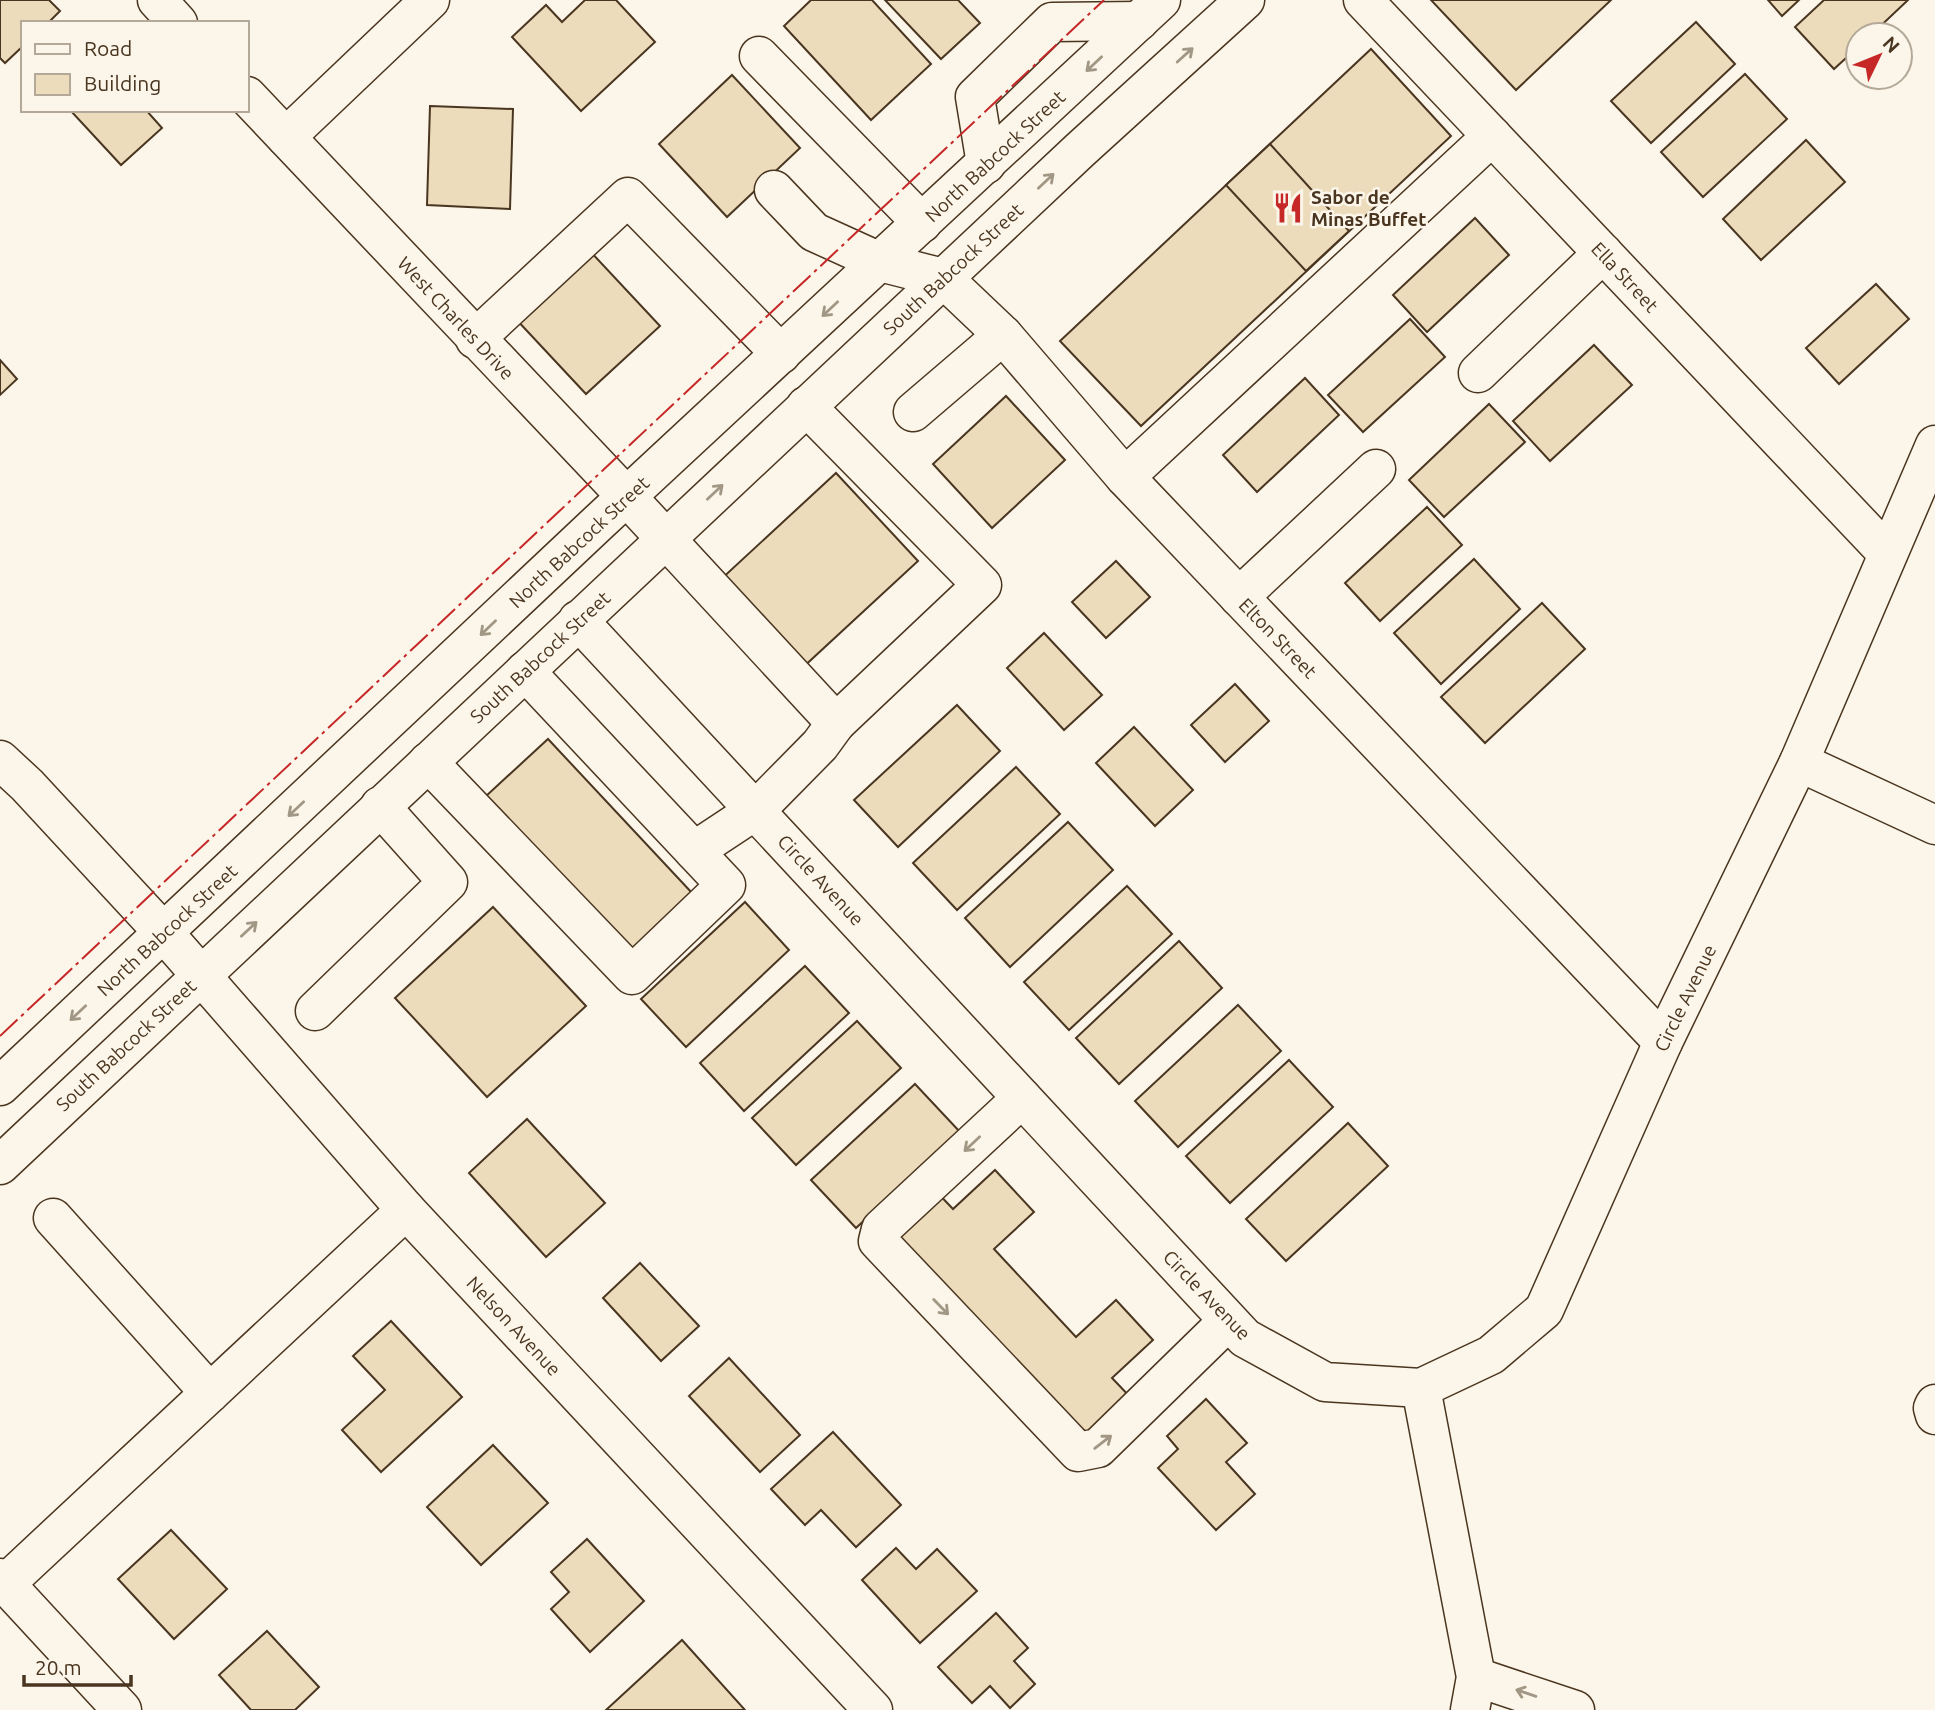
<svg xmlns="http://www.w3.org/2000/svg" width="1935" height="1710" font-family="Ubuntu,sans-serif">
<rect width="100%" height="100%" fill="#fbf6e9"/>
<!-- building -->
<g fill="#ecdcbc" stroke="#4a3520" stroke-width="2">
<path d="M0,0h49l11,11 -12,12h-25v23l-18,17 -5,-5z"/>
<path d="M585,0h31l39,42 -74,69 -69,-74 34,-32 16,17z"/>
<path d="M811,0h61l59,64 -60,56 -87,-94z"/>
<path d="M885,0h73l22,23 -39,36z"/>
<path d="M1431,0h180l-95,90z"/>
<path d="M1768,0h31l-17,16z"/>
<path d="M1824,0h84l-37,35h-13v12l-24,22 -39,-42z"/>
<path d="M1696,22l39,42 -84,79 -40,-42z"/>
<path d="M1371,49l80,87 -310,290 -81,-85z"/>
<path d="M1745,74l42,45 -84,78 -42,-45z"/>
<path d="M732,75l68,73 -73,69 -68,-73z"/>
<path d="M430,106l83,3 -3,100 -83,-4z"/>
<path d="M70,110h76l16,18 -41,37z"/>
<path d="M1806,140l39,42 -84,78 -38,-41z"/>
<path d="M1270,144l79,87 -43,40 -80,-86z"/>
<path d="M1475,218l34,37 -82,77 -34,-37z"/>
<path d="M588,249l72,77 -74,68 -72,-77z"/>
<path d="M1876,284l33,35 -70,65 -33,-36z"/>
<path d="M1410,319l35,38 -82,75 -35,-37z"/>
<path d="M1594,345l38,40 -82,76 -37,-40z"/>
<path d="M0,360l17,19 -17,16z"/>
<path d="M1305,378l34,37 -82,77 -34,-37z"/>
<path d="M1006,396l59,64 -73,68 -59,-64z"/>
<path d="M1489,404l36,38 -81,75 -35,-37z"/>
<path d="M836,473l82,88 -118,109 -82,-88z"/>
<path d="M1427,507l35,38 -82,76 -35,-38z"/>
<path d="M1474,559l46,50 -79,75 -47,-51z"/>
<path d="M1116,561l34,36 -44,41 -34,-36z"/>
<path d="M1542,603l43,46 -100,94 -44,-46z"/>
<path d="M1044,633l58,62 -38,35 -57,-62z"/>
<path d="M1235,684l34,37 -44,41 -34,-37z"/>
<path d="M957,705l43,46 -102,96 -44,-47z"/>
<path d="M1134,727l59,63 -38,36 -59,-63z"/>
<path d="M548,739l145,155 -63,58 -145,-155z"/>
<path d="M1016,767l44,47 -103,96 -44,-47z"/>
<path d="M1068,822l45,48 -103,97 -45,-49z"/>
<path d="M1127,886l45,48 -103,96 -45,-48z"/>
<path d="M745,902l44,48 -103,97 -45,-48z"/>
<path d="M493,907l93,99 -99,91 -92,-99z"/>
<path d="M1179,941l43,47 -103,96 -43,-46z"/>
<path d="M805,966l44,47 -105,98 -44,-48z"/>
<path d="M1238,1005l43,46 -103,96 -43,-46z"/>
<path d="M857,1021l44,47 -105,97 -44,-47z"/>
<path d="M1289,1060l44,47 -103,96 -44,-47z"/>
<path d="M915,1084l45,48 -104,96 -45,-48z"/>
<path d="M527,1119l78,84 -59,54 -77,-84z"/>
<path d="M1348,1123l40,43 -102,95 -40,-42z"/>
<path d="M995,1170l39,42 -40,37 82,88 40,-37 37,40 -41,38 22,23 -47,43 -200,-215 45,-42 21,22z"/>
<path d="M640,1263l59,63 -38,35 -58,-63z"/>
<path d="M391,1321l71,76 -81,75 -39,-42 43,-40 -32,-34z"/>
<path d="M729,1358l71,77 -40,37 -71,-76z"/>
<path d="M1206,1399l41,44 -21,19 29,32 -39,36 -58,-62 20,-19 -11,-13z"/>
<path d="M833,1432l68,73 -45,42 -35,-37 -16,15 -34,-36z"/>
<path d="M493,1445l55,58 -67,62 -54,-58z"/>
<path d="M171,1530l56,59 -53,50 -56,-60z"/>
<path d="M587,1539l57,62 -54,51 -39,-43 18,-17 -18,-20z"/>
<path d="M896,1548l20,21 21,-20 40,42 -57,52 -58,-63z"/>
<path d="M996,1613l32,35 -14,13 21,23 -25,24 -20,-22 -18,17 -34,-36z"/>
<path d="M267,1631l52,56 -24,23h-44l-32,-35z"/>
<path d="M682,1640l63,70h-139z"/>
</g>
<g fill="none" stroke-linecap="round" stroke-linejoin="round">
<!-- minor casing -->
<g stroke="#4a3520" stroke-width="41">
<g id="minor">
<path d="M157,0l21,23"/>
<path d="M1363,0l524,553"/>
<path d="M759,56l163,167"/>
<path d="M247,96l380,401 209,226 146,-138 -176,-179"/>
<path d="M286,137l144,-137"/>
<path d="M986,164l-11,-67 77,-75 87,-1"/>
<path d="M774,190l40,42 66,30 63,16 60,57 122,142 538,565"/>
<path d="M475,339l153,-142 153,157"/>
<path d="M1478,373l125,-120"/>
<path d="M913,412l90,-77"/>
<path d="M1125,477l367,-341"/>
<path d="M1239,597l137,-128"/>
<path d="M578,620l667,718 80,44 96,6 70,-33 53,-45 119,-268 136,-280 136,-317"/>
<path d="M0,760l27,25 137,148 242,277 467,500"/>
<path d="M428,762l204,213 94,-90 -201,-214"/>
<path d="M1799,762l136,63"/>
<path d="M694,851l62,-41 64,-65 16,-22"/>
<path d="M315,1011l133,-129 -68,-76"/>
<path d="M1022,1098l-141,131 -3,12 200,211 20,-4 130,-127"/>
<path d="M53,1218l157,175"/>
<path d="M1421,1388l55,289 -6,33"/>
<path d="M1935,1404l-2,4 2,7"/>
<path d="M0,1578l122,132"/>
<path d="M5,1584l401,-374"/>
<path d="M1476,1677l99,33"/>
</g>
</g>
<!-- major casing -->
<g stroke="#4a3520" stroke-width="41">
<g id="major">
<path d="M0,1086l598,-563 563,-523"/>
<path d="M0,1165l1080,-1015 165,-150"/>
</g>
</g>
<!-- minor -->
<use href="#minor" stroke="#fbf6e9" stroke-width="38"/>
<!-- major -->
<use href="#major" stroke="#fbf6e9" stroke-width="38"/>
<!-- power -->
<path stroke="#c62828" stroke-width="2" stroke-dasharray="24 5 3.5 5" stroke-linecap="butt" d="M0,1036l1104,-1036"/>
</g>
<!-- one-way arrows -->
<defs><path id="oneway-shaft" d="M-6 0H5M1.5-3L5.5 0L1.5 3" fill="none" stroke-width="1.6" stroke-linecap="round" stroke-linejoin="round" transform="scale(1.75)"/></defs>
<g stroke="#a29684">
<use href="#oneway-shaft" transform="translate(1185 55) rotate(-42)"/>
<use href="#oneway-shaft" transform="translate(1094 64) rotate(137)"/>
<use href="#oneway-shaft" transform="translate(1046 181) rotate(-43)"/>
<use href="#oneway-shaft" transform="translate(830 309) rotate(137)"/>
<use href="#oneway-shaft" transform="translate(715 492) rotate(-43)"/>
<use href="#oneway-shaft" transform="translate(488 628) rotate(136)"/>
<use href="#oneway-shaft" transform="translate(296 809) rotate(137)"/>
<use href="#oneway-shaft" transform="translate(249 929) rotate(-43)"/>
<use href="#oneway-shaft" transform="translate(78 1013) rotate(137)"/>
<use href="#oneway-shaft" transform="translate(972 1144) rotate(137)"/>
<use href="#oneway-shaft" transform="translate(941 1307) rotate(46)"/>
<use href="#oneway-shaft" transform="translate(1103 1442) rotate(-38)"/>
<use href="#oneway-shaft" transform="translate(1526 1693) rotate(-161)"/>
</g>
<!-- icons -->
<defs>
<g id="restaurant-bare" transform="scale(2.415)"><path d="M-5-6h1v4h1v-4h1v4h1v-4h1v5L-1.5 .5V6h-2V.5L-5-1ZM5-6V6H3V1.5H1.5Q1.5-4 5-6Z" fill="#c62828" stroke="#fbf6e9" stroke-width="2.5" paint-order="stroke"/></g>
</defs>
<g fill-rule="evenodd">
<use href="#restaurant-bare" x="1288" y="208"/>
</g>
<g text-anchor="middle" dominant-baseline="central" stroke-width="5" stroke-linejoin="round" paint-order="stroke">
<!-- street labels -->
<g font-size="19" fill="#4a3520" stroke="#fbf6e9">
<text transform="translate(995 156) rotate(-43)">North Babcock Street</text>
<text transform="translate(953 269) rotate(-43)">South Babcock Street</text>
<text transform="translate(1625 277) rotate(47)">Ella Street</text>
<text transform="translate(456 318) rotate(47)">West Charles Drive</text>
<text transform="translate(579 542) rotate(-43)">North Babcock Street</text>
<text transform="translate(1278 638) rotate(46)">Elton Street</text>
<text transform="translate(540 657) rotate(-43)">South Babcock Street</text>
<text transform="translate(821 880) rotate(47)">Circle Avenue</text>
<text transform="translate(167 930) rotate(-43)">North Babcock Street</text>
<text transform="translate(1685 998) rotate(-64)">Circle Avenue</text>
<text transform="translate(126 1045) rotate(-43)">South Babcock Street</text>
<text transform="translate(1207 1295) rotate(46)">Circle Avenue</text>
<text transform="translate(514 1326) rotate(47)">Nelson Avenue</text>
</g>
<!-- poi labels -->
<g font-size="19" font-weight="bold" fill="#4a3520" stroke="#fbf6e9" text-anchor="start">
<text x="1311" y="197">Sabor de<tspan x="1311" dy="22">Minas Buffet</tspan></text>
</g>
</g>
<!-- legend -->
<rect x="21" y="21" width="228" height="91" fill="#fbf6e9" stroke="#b4a999" stroke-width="2"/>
<rect x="35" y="44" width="35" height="10" fill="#fbf6e9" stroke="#b4a999" stroke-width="2"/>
<text x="84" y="56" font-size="21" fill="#4a3520">Road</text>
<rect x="35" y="74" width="35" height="21" fill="#ecdcbc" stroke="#b4a999" stroke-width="2"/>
<text x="84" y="91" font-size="21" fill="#4a3520">Building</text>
<!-- north arrow -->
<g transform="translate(1879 56) rotate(47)"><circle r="33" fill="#fbf6e9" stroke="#b4a999" stroke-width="2"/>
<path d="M0-5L12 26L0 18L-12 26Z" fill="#c62828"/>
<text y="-10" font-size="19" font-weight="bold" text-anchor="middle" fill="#4a3520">N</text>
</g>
<!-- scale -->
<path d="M24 1675v10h107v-10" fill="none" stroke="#4a3520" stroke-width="3.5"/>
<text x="35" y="1675" font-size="21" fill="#4a3520" stroke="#fbf6e9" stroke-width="5" paint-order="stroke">20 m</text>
</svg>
